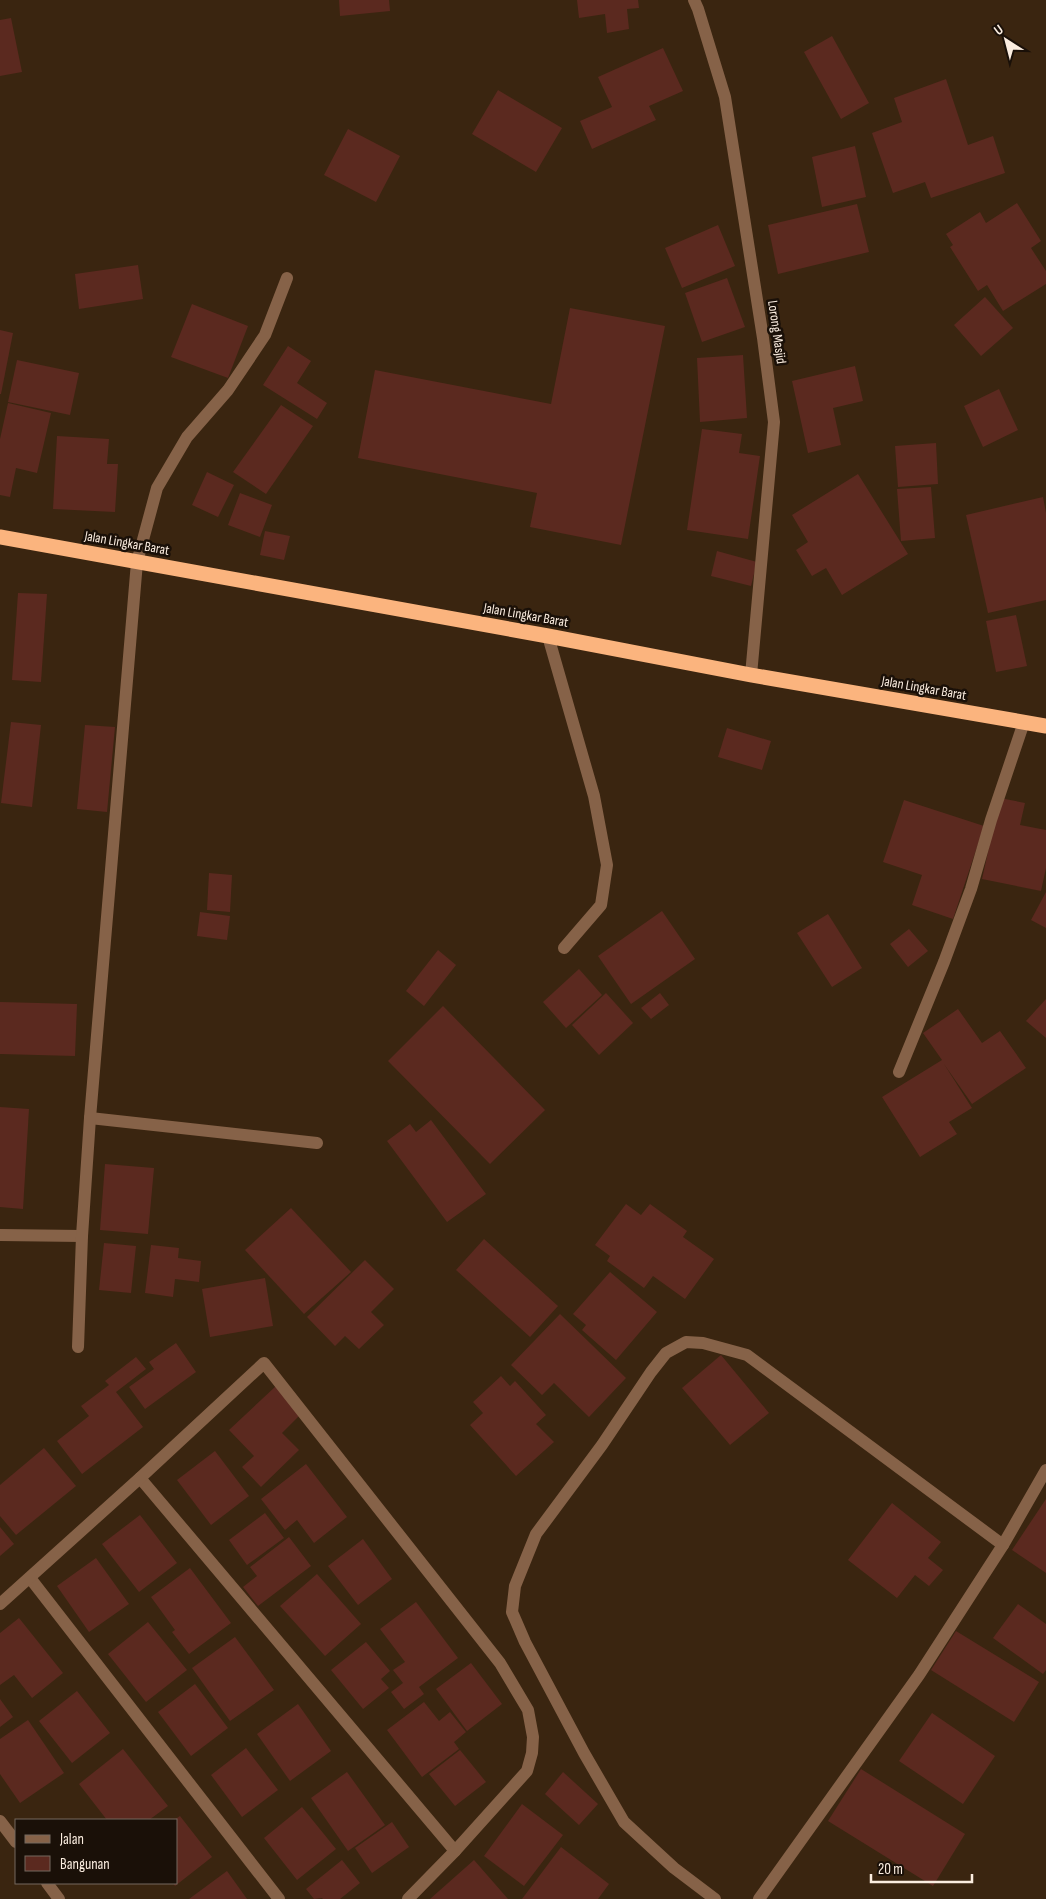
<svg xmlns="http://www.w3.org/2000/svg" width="1046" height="1899" font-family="'Sofia Sans Condensed',sans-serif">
<rect width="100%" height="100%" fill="#3a2510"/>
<!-- building -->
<g fill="#5b291f">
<path d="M339,0h50l1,11 -50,5z"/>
<path d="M577,0h61l1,8 -12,1 2,20 -22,4 -2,-19 -26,4z"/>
<path d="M11,18l11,54 -22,4v-56z"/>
<path d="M832,36l37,67 -28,16 -37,-67z"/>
<path d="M663,48l20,43 -34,15 7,14 -64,29 -12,-28 32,-14 -14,-30z"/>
<path d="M946,79l22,66 25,-9 12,37 -74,25 -6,-16 -32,11 -21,-60 30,-11 -8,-24z"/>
<path d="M498,90l64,38 -26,44 -64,-38z"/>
<path d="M348,129l52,27 -24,46 -52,-27z"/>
<path d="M855,146l11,51 -44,10 -10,-50z"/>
<path d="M1017,203l24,38 -10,7 15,23v13l-43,27 -16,-26 -9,6 -28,-44 3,-2 -7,-11 34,-22 6,11z"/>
<path d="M857,204l12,48 -91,22 -10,-49z"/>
<path d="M718,225l17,41 -53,22 -17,-40z"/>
<path d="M138,265l5,34 -64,10 -4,-35z"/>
<path d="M727,278l18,49 -43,15 -17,-49z"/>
<path d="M985,297l28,31 -32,28 -27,-31z"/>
<path d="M192,304l56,22 -20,52 -57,-21z"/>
<path d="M570,308l95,18 -44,219 -91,-18 7,-34 -179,-35 17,-88 176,34z"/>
<path d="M0,330l13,3 -12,61h-1z"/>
<path d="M288,346l23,15 -14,22 30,20 -10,16 -54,-34z"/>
<path d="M743,355l4,63 -47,4 -3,-64z"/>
<path d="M17,360l62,13 -9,42 -62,-13z"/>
<path d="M855,366l8,35 -30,7 8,37 -33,8 -16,-72z"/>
<path d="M999,389l19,41 -35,17 -19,-41z"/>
<path d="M8,403l43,10 -14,60 -21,-5 -6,29 -10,-2v-56z"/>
<path d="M281,405l32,21 -47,68 -33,-22z"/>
<path d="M702,429l40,5 -3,19 21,3 -12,83 -61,-9z"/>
<path d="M57,436l52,3 -2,25h11l-3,48 -62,-3z"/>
<path d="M936,443l2,41 -40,3 -3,-41z"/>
<path d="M207,472l27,13 -16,32 -26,-12z"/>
<path d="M858,474l50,80 -66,41 -16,-27 -14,8 -16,-26 12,-8 -16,-27z"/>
<path d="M931,487l4,51 -34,3 -4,-52z"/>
<path d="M240,493l32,12 -12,32 -32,-12z"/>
<path d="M1043,497l3,16v87l-58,13 -22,-98z"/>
<path d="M265,531l25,5 -6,24 -24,-5z"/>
<path d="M717,551l40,11 -6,24 -40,-10z"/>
<path d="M18,593l29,1 -6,88 -29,-2z"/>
<path d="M1016,615l11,51 -31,6 -10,-51z"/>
<path d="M11,722l30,3 -9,82 -31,-4z"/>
<path d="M85,725l30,2 -8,85 -30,-3z"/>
<path d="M727,728l44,13 -9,29 -44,-13z"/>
<path d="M1000,798l25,5 -5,22 26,5v38l-5,23 -59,-12z"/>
<path d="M904,800l80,26 -31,93 -41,-14 10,-30 -39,-13z"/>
<path d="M209,873l23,2 -2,37 -23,-2z"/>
<path d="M1046,892v36l-15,-8z"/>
<path d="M662,911l33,48 -64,45 -33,-48z"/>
<path d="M200,912l30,4 -3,24 -30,-4z"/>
<path d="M828,914l34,54 -30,19 -35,-54z"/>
<path d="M909,929l19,22 -20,16 -18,-23z"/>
<path d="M438,950l18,15 -32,41 -18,-15z"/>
<path d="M579,969l23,26 -36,33 -23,-26z"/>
<path d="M606,993l27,30 -34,32 -27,-30z"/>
<path d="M660,993l9,12 -18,14 -10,-11z"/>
<path d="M1046,999v39l-20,-17z"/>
<path d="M0,1002l77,2 -2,52 -75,-2z"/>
<path d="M443,1006l102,104 -55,54 -102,-103z"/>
<path d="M958,1009l24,34 18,-12 26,37 -54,36 -28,-40 28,44 -23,14 8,12 -37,23 -38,-60 60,-37 -19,-27z"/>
<path d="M0,1107l29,2 -6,100 -23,-2z"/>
<path d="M431,1120l55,74 -39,28 -60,-81 23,-17 6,8z"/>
<path d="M105,1164l49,4 -6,66 -48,-4z"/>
<path d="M626,1204l15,11 9,-11 37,27 -4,6 31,22 -29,40 -32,-23 -9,12 -37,-27 3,-5 -15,-11z"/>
<path d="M291,1208l60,64 -47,42 -59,-64z"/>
<path d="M484,1239l74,67 -28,31 -74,-67z"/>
<path d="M104,1243l32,3 -5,47 -32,-3z"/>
<path d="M151,1245l28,3 -1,10 23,3 -2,21 -24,-3 -2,18 -28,-4z"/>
<path d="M365,1260l29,29 -23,23 13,13 -25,24 -14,-13 -10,10 -28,-29z"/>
<path d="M610,1272l47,40 -41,48 -34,-30 4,-5 -13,-11z"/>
<path d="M265,1278l8,48 -63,11 -8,-48z"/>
<path d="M560,1314l66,64 -37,39 -35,-34 -12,12 -31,-30z"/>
<path d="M176,1343l20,29 -51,37 -16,-22 25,-18 -5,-7z"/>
<path d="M721,1355l48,58 -39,32 -48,-57z"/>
<path d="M136,1357l10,12 -30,23 27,35 -61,47 -25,-33 32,-25 -8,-10 28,-21 -4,-4z"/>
<path d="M501,1376l9,10 5,-5 31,34 -10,9 18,18 -38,34 -46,-51 13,-12 -10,-11z"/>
<path d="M276,1386l26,27 -20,20 17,17 -38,37 -19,-20 12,-11 -25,-26z"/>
<path d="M44,1448l32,38 -60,49 -16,-19v-31z"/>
<path d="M215,1451l34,45 -38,29 -34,-45z"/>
<path d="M306,1464l41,53 -33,26 -17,-23 -12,10 -24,-31z"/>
<path d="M1046,1499v74l-34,-23z"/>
<path d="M892,1503l49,39 -13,16 15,12 -14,16 -14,-11 -18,23 -49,-38z"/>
<path d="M265,1513l19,25 -37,27 -18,-25z"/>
<path d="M140,1515l37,48 -38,29 -37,-48z"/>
<path d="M0,1527l14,17 -14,12z"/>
<path d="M289,1537l22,29 -53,40 -15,-19 14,-11 -7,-9z"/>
<path d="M363,1539l29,40 -34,26 -30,-39z"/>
<path d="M96,1558l33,46 -40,28 -32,-46z"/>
<path d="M190,1568l41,55 -42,31 -17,-22 3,-2 -24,-33z"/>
<path d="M317,1574l44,50 -36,32 -45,-50z"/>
<path d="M416,1602l42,56 -39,29 5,7 -20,15 -13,-17 12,-9 -10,-13 12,-8 -25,-33z"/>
<path d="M1018,1604l28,20v46l-3,4 -50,-36z"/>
<path d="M19,1618l44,55 -31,25 -18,-23 -14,10v-52z"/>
<path d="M148,1622l39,48 -41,32 -38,-48z"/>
<path d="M956,1631l83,51 -25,40 -83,-52z"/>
<path d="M235,1637l39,53 -44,31 -38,-53z"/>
<path d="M366,1642l24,29 -9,8 8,9 -26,21 -32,-39z"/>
<path d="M471,1663l31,41 -35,27 -31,-42z"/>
<path d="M195,1684l33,44 -37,28 -33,-44z"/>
<path d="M77,1691l33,42 -38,30 -33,-42z"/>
<path d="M0,1699l13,18 -13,10z"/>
<path d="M424,1702l15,19 11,-9 16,20 -12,10 5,7 -37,28 -35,-47z"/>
<path d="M298,1704l33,47 -41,30 -33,-47z"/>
<path d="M932,1713l63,43 -32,48 -64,-43z"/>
<path d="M28,1720l36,53 -44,30 -20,-29v-35z"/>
<path d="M246,1748l32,42 -36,27 -31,-42z"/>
<path d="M123,1749l45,57 -19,14h-42l-28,-36z"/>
<path d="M460,1750l26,32 -31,24 -26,-32z"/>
<path d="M861,1769l104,65 -32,52 -105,-65z"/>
<path d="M347,1772l38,53 -37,26 -37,-53z"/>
<path d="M563,1772l35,32 -19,21 -34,-31z"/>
<path d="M522,1804l41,31 -39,51 -40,-30z"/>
<path d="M302,1807l34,42 -39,31 -33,-42z"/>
<path d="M180,1816l32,41 -37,29 -2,-3h3v-63h-2z"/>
<path d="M392,1822l17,25 -37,26 -17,-25z"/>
<path d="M561,1847l48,37 -11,15h-76z"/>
<path d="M342,1860l18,23 -20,16h-17l-1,-1 -8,1 -8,-10z"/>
<path d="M474,1860l34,39h-78z"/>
<path d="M227,1871l20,28h-58z"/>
</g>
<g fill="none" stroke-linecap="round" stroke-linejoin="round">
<!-- minor -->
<g stroke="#866248" stroke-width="12">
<path d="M694,0l4,9 27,88 38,241 11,84 -23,253"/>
<path d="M548,636l46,160 13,69 -6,40 -37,43"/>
<path d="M899,1072l45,-110 27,-73 20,-69 33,-98"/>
<path d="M90,1118l227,25"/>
<path d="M0,1235l82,1"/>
<path d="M78,1347l4,-111 8,-118 47,-556 20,-74 30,-51 41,-47 37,-55 22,-57"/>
<path d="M140,1478l315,373"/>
<path d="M30,1578l249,321"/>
<path d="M0,1604l140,-126 124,-115 236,300 28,47 5,27 -1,16 -5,18 -72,80 -47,48"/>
<path d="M0,1821l16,21"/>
<path d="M47,1883l12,16"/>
<path d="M715,1899l-41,-31 -50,-46 -40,-69 -59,-111 -13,-30 3,-26 21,-52 66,-89 49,-73 15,-19 20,-11 17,1 44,12 256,190"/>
<path d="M759,1899l160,-224 84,-130 43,-75"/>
</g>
<!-- highway -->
<path stroke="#fbb47e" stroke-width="15" d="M0,537l548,99 203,39 295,51"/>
</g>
<g text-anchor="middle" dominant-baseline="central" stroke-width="5" stroke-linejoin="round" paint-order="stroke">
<!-- street labels -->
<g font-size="14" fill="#fbede0" stroke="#1a1008">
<text transform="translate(777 332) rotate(82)">Lorong Masjid</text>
<text transform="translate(127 543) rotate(10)">Jalan Lingkar Barat</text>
<text transform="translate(526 615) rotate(10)">Jalan Lingkar Barat</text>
<text transform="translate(924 688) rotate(10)">Jalan Lingkar Barat</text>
</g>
</g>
<!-- legend -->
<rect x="15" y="1819" width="162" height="65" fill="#1a1008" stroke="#74685e"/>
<rect x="25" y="1835" width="25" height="8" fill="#866248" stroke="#74685e"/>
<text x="60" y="1844" font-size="15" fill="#fbede0">Jalan</text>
<rect x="25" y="1856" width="25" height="15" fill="#5b291f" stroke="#74685e"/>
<text x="60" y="1869" font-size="15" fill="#fbede0">Bangunan</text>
<!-- north arrow -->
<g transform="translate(1006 40) rotate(324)" stroke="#1a1008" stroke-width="4" paint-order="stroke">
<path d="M0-4L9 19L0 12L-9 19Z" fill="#fbede0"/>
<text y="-8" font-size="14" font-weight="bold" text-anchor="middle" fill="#fbede0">U</text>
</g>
<!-- scale -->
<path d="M871 1874v8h101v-8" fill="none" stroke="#fbede0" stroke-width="2.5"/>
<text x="878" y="1874" font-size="15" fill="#fbede0" stroke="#1a1008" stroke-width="4" paint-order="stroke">20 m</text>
</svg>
